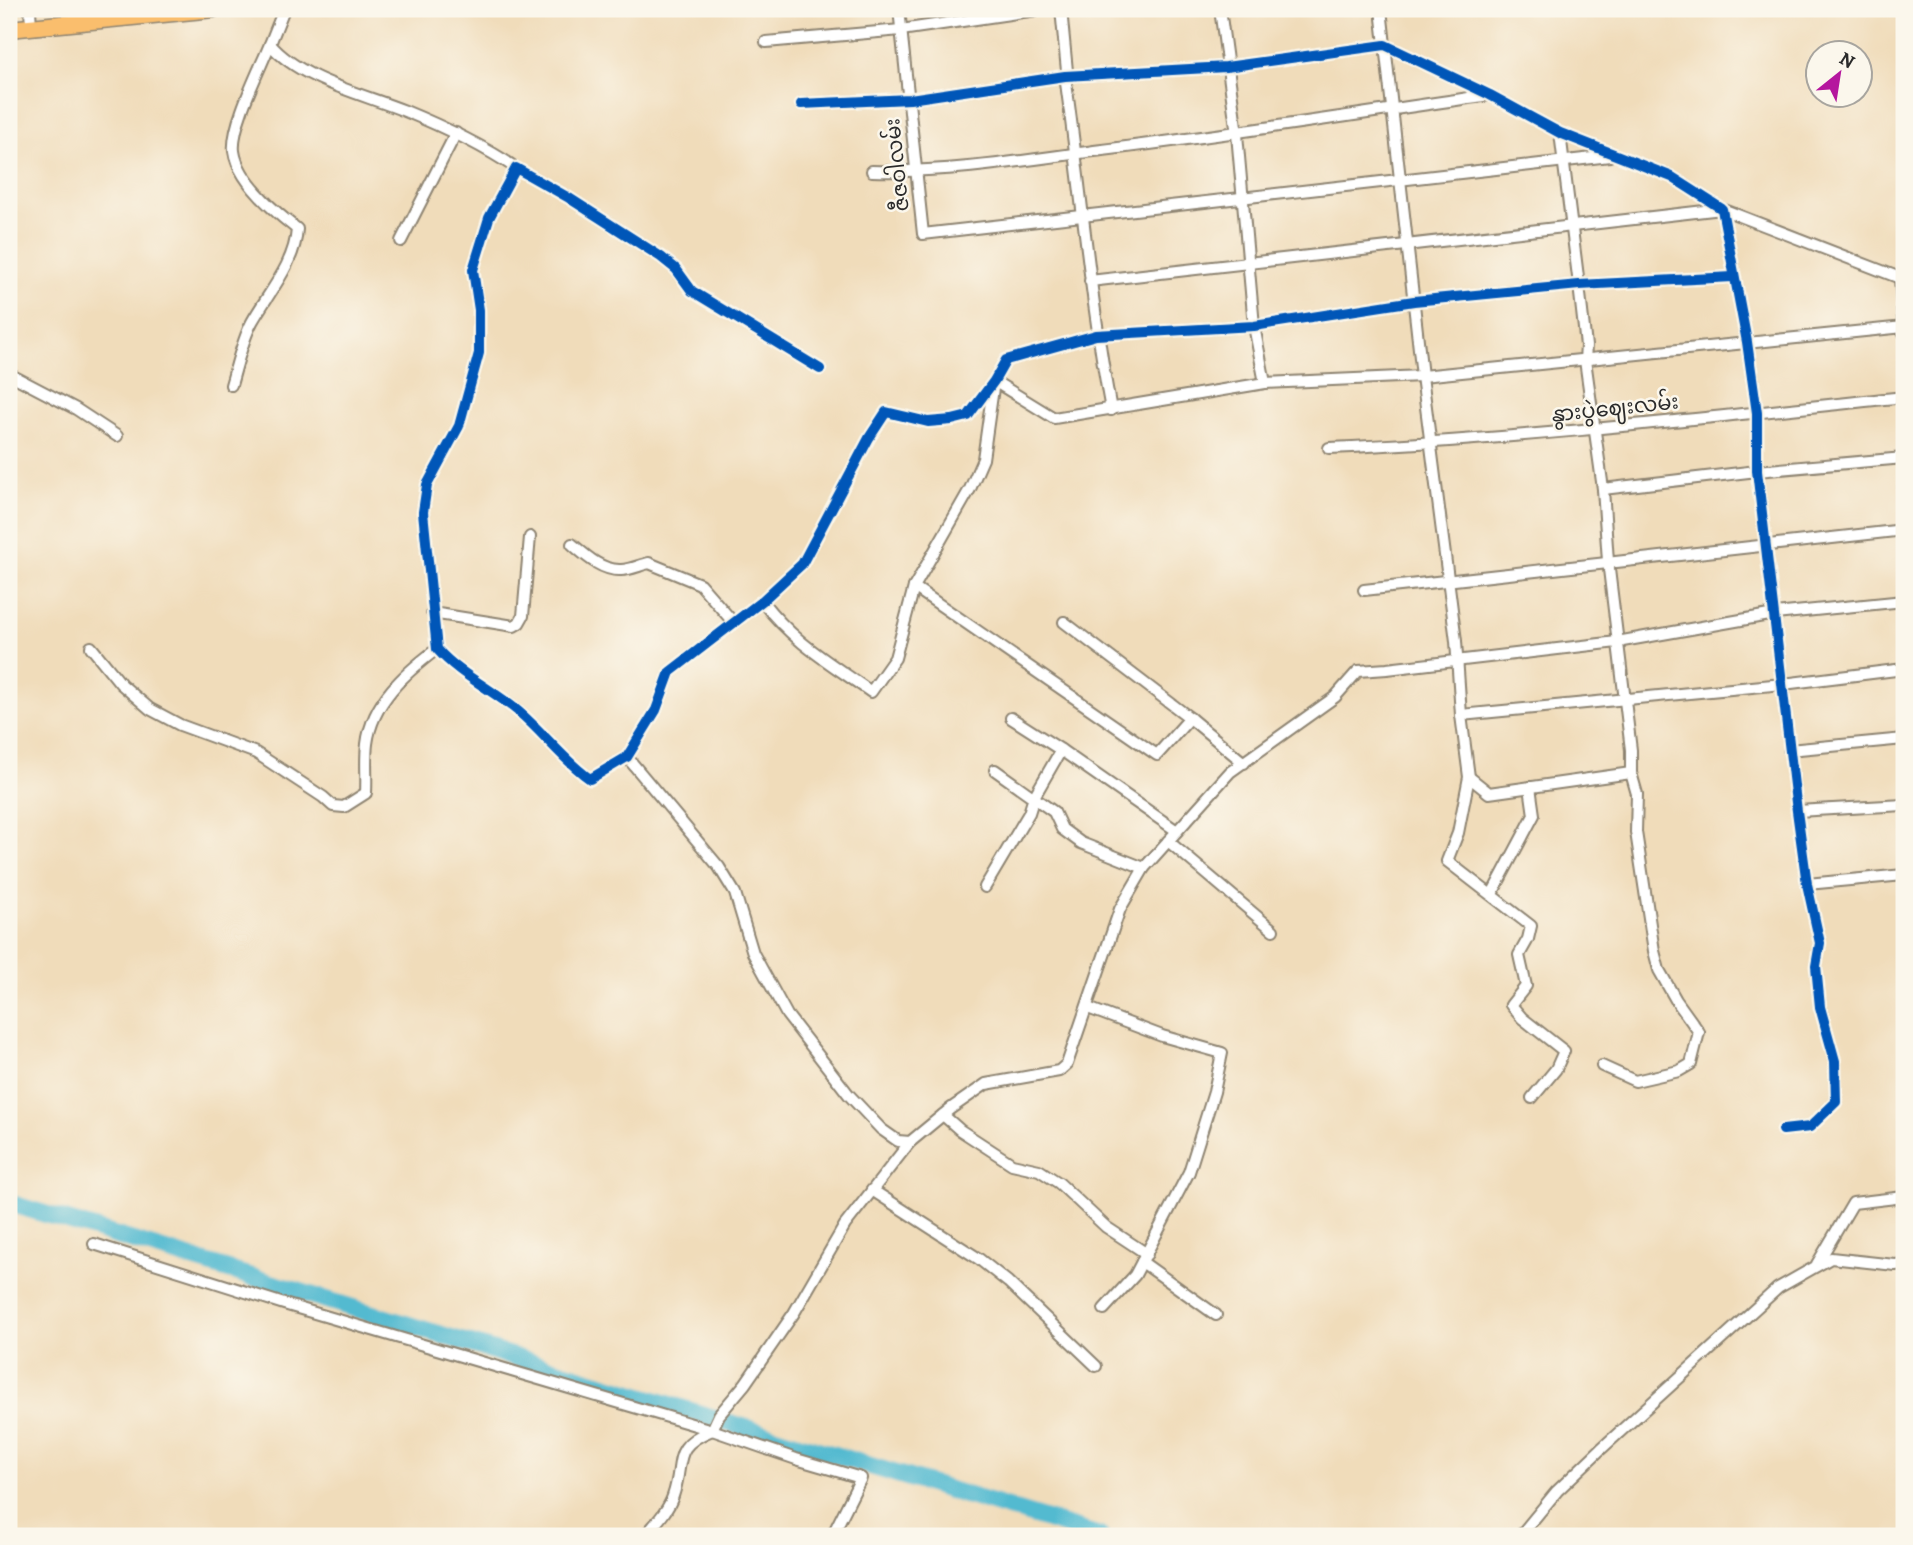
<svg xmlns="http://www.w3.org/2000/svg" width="1913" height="1545" font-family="Alegreya,'Noto Sans Myanmar',serif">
<rect width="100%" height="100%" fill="#fbf7ec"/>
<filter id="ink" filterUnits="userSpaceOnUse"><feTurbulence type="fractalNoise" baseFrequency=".0143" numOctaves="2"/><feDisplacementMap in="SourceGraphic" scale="14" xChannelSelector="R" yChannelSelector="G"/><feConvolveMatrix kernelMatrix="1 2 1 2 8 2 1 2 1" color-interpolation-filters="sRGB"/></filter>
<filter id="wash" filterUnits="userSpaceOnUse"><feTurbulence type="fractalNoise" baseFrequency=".00686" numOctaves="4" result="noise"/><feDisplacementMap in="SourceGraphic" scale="28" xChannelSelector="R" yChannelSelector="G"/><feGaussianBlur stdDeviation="1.57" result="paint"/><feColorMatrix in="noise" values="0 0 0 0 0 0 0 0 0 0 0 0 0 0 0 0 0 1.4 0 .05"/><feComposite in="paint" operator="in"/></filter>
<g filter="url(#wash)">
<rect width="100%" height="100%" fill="#f0dcba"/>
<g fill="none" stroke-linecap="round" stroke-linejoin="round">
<!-- river -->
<path stroke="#53bad0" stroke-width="18" d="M9,1203l1091,333"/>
</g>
</g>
<g filter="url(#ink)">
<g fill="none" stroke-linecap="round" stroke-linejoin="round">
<!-- minor casing -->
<g stroke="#8e8472" stroke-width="14">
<g id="minor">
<path d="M30,9l1,18"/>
<path d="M284,9l-14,35c30,36 93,50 135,67 39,16 77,34 111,57"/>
<path d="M899,9l24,225 687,-78"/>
<path d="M1061,9l6,62 -2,5c16,111 25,223 46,334"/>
<path d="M1220,9l17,125 17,192 11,57"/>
<path d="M1381,9l41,367 34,265 5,74 8,62 -11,56 -11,28 84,65 -3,13 -9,16 7,31 -15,19 11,13 42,33 -8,18 -24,29"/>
<path d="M766,42l135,-12 143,-21"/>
<path d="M801,104l109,-5 155,-23 161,-9 159,-22 105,50 70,38 112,44 50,32 25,133 10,71v58l40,340 10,73 13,59 -4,23 4,41 15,54 1,41 -26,25 -27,3"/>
<path d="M1560,133l19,152 7,61 -1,14 18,129 5,72 23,189v23l6,21 -1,38 18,119 5,19 17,30 23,32 -8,32 -12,7 -44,10 -33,-15"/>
<path d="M872,171c74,2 149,-10 222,-20 133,-16 264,-37 396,-56"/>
<path d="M401,241l55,-108"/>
<path d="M1090,281l632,-72 178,69 4,55"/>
<path d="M820,369l-128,-78 -16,-22 -15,-12 -92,-59 -53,-30 -27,50 -16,52 6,40v43l-20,73 -32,59 -4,27 14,137c23,26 55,40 82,63 25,21 44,48 71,67l37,-22 29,-47 14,-38 92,-71 40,-37 67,-126 17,-26 42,10 24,-2 16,-4 26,-35 12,-21 90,-25 158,-9 160,-25 165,-16 154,-8"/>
<path d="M9,374l67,35 41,27"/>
<path d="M231,385c6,-20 11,-44 21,-63 16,-29 43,-58 45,-93 -22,-17 -59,-49 -63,-78 -3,-26 26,-82 36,-107"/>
<path d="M1329,448c193,-9 384,-31 575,-51"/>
<path d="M1603,489l154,-18 147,-13"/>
<path d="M572,544c14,12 30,27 49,26 9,0 19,-5 28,-7l51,21 33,38"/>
<path d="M1364,590l540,-60"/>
<path d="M762,601c32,42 67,61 109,91l24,-34 19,-71"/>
<path d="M432,613l82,13 5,-3 4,-7 7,-79"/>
<path d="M1064,622l126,96 54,45"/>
<path d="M91,647l30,37 29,25 30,16 76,28 67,44 10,9 11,1 22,-14c1,-16 -1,-33 1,-49 5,-42 38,-71 70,-95"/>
<path d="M1461,715l322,-31 121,-15"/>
<path d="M1011,718l50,32 116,81"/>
<path d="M1190,718l-33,37 -243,-168 56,-98 13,-30 11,-78 60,37 211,-35 157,-7 482,-49"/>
<path d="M1789,750l115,-11"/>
<path d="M627,757l92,110 16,26 18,60 34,62 62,80 32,34 17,12 12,1"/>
<path d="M995,770l59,42 8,17 19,14 63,25"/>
<path d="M1469,777l20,16 142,-20"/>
<path d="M1797,811l107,-6"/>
<path d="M1168,841l105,89"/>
<path d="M1807,884l97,-9"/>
<path d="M985,887l44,-74 5,-16 27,-47"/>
<path d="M1492,894l42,-79 -4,-28"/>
<path d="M1088,1008l74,28 60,17 -8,39 -25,80 -54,103 -31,34"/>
<path d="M943,1115l17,15 52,34 27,6 20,13 47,44 41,27"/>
<path d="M872,1190l107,69 29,23 88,84"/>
<path d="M94,1244l190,60 428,126 84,29 65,19 -29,58"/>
<path d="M1142,1262l74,53"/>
<path d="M1817,1264l36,-61 51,-6"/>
<path d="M645,1536c10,-12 23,-25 28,-40 12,-34 -3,-49 39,-66l7,-15 26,-31 49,-71 51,-88 65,-83 40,-33 36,-25 73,-13 8,-7 53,-155 24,-41 86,-96 105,-75 23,-26 29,-2 230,-27 158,-28 129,-13"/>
<path d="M1520,1536l37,-45 44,-42 177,-161 53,-30 64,7 9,-1"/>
</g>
</g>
<!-- highway casing -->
<g stroke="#8e8472" stroke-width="19">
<path id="highway" d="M9,29l205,-20"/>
</g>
<!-- minor -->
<use href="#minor" stroke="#fff" stroke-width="10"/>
<!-- highway -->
<use href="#highway" stroke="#fabe6d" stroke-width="16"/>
<!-- cycleway casing -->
<g stroke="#fbf7ec" stroke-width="15">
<g id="cycleway">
<path d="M801,104l109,-5 155,-23 161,-9 159,-22 105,50 70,38 112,44 50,32 25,133 10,71v58l40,340 10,73 13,59 -4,23 4,41 15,54 1,41 -26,25 -27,3"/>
<path d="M820,369l-128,-78 -16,-22 -15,-12 -92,-59 -53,-30 -27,50 -16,52 6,40v43l-20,73 -32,59 -4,27 14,137c23,26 55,40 82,63 25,21 44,48 71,67l37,-22 29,-47 14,-38 92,-71 40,-37 67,-126 17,-26 42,10 24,-2 16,-4 26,-35 12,-21 90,-25 158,-9 160,-25 165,-16 154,-8"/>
</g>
</g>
<!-- cycleway -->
<use href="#cycleway" stroke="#0057b8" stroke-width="10"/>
</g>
</g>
<g text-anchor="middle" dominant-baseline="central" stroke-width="5" stroke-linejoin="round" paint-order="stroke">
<!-- street labels -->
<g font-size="21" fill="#2b2b2b" stroke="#fbf7ec">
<text transform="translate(897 165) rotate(-96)">ဇီဇဝါလမ်း</text>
<text transform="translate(1615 408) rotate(-6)">နွားပွဲဈေးလမ်း</text>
</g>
</g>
<!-- margin -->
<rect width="1913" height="1545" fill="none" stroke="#fbf7ec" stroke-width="35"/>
<!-- north arrow -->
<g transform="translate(1839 74) rotate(30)"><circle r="33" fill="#fbf7ec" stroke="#a8a59f" stroke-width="2"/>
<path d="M0-5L12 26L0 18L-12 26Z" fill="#b5179e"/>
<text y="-10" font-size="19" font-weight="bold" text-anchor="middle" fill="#2b2b2b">N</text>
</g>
</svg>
